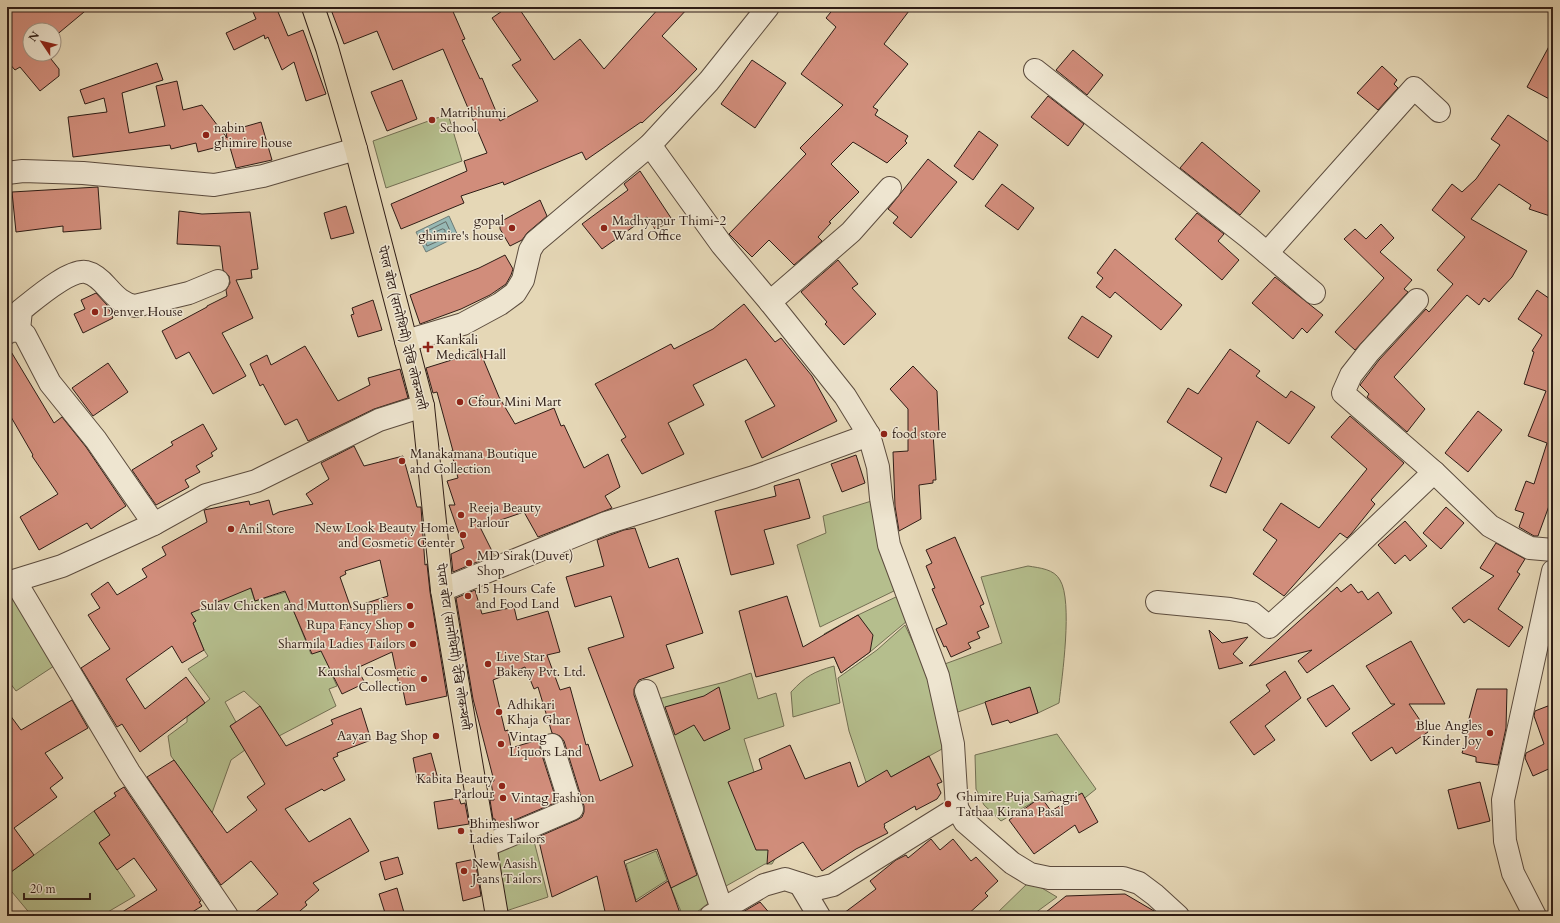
<svg xmlns="http://www.w3.org/2000/svg" width="1560" height="923" font-family="Cardo,'Noto Serif Devanagari',serif">
<rect width="100%" height="100%" fill="#e5d7b6"/>
<filter id="stains"><feTurbulence type="fractalNoise" baseFrequency=".005" numOctaves="4"/><feColorMatrix values="0 0 0 0 .2 0 0 0 0 .09 0 0 0 0 .02 0 0 0 .5 -.17"/></filter>
<radialGradient id="worn" r=".72"><stop offset=".6" stop-color="#630" stop-opacity="0"/><stop offset="1" stop-color="#630" stop-opacity=".3"/></radialGradient>
<!-- green -->
<g fill="#b5be8d" stroke="#726e52">
<path d="M448,114l14,47 -76,27 -13,-47z"/>
<path d="M878,499l20,90 -78,38 -23,-82 29,-12 -3,-17z"/>
<path d="M1028,566c12,2 26,3 32,14 13,21 2,98 -1,123l-21,10 -9,-26 -71,25 -16,-47 60,-22 -21,-66z"/>
<path d="M245,572l10,29 31,-9 25,62 23,-9 10,17 -15,7 8,17 -8,3 7,17 -57,30 -19,-30 -16,-15 -19,11 11,20 -6,4 15,24 -14,10 -19,53 -41,-57 -3,-20 19,-14v-5l23,-18 -22,-30 20,-13 -4,-6 -11,-27 3,-2 -5,-8z"/>
<path d="M7,593h3l44,73 -38,25 -9,-12z"/>
<path d="M898,596l9,25 -37,31 -29,21 -17,-39 34,-19z"/>
<path d="M905,625l23,50 8,26 6,48 -51,28 -25,5 -17,-51 -11,-53 39,-28z"/>
<path d="M834,666l6,37 -47,14 -2,-25c15,-16 22,-20 43,-26z"/>
<path d="M751,673l7,26 18,-6 8,33 -40,13 10,33 22,57v28l-4,7h-7l-46,26 -65,-190 71,-18z"/>
<path d="M1057,734l39,55 -25,20 -19,-18 -51,30 -17,-16 -8,-16 -1,-34z"/>
<path d="M94,811l16,24 -11,8 36,53 -34,20h-69l-25,-30v-11z"/>
<path d="M691,835l20,66 -19,15h-9l-12,-28 -13,-37z"/>
<path d="M533,837l15,60 -45,15 -10,-62z"/>
<path d="M656,851l11,29 -31,20 -10,-36z"/>
<path d="M1030,881l27,16 -26,19h-37z"/>
</g>
<!-- water -->
<path fill="#97b8b4" stroke="#6d7a75" d="M449,216l9,20 -32,16 -10,-20z"/>
<g fill="none" stroke-linecap="round" stroke-linejoin="round">
<!-- shore -->
<g stroke="#636a65" stroke-width="1">
<path d="M446,222l6,13 -25,11 -5,-12z"/>
<path d="M443,229l2,1v3l-14,7 -2,-1v-4z"/>
</g>
</g>
<!-- building -->
<g fill="#d18d7b" stroke="#2f1d16" fill-rule="evenodd">
<path d="M7,7h83l-36,30v-7h-24v24h17l12,15v7l-19,15 -20,-24 -5,3 -8,-9z"/>
<path d="M251,7h25l12,29 15,-6 23,64 -20,7 -12,-39 -12,8 -14,-33 -3,2 -1,-4 -30,15 -8,-17 30,-14z"/>
<path d="M330,7h121l14,32 -3,1 18,39 2,-1 18,43 38,-20 -26,-36 9,-5 -29,-42 16,-11h10l36,53 26,-21 24,30 56,-62h29l-27,29 35,33 -23,24 -32,30 -1,-1 -55,38 -4,-8 -78,33 -1,-3 -42,14 3,7 -63,26 -10,-25 76,-33 -3,-10 23,-8 -44,-104 -50,21 -16,-39 -33,13z"/>
<path d="M835,7h77l-28,37 24,20 -35,43 5,3 -3,5 33,21 -3,5 2,2 -20,20 -34,-21 -22,22 28,28 -30,30 2,1 -13,14 4,4 -28,24 -25,-25 -17,17 -23,-23 77,-80 -6,-6 43,-43 -42,-31 35,-47 -10,-9z"/>
<path d="M1553,39v62l-26,-14z"/>
<path d="M1073,50l30,25 -16,20 -31,-25z"/>
<path d="M752,60l34,23 -31,45 -34,-24z"/>
<path d="M157,63l6,17 -41,13 7,40 36,-7 -9,-40 21,-5 6,29 19,-5 25,33 -1,-6 35,-10 11,38 -36,8 -7,-24 -31,8 -2,-9 -25,6 -1,-4 -97,12 -5,-40 39,-5 -3,-14 -19,6 -5,-14z"/>
<path d="M1382,66l15,14 -3,4 4,4 -20,22 -21,-17z"/>
<path d="M402,80l15,39 -30,12 -16,-39z"/>
<path d="M1048,96l36,28 -16,22 -37,-29z"/>
<path d="M1508,115l45,30v72l-24,-8 2,-4 -32,-21 -28,35 56,32 -15,26 -23,25 -5,-4 -5,7 -12,-10 -73,82 31,32 -18,23 -40,-35 2,-3 -9,-9 19,-25 47,-51 3,3 24,-28 -16,-14 28,-33 -33,-27 20,-26 10,8 14,-13 24,-34 -9,-6z"/>
<path d="M979,131l19,14 -25,35 -19,-14z"/>
<path d="M1202,142l58,49 -20,24 -60,-47z"/>
<path d="M928,159l29,23 -46,56 -18,-15 5,-6 -10,-8z"/>
<path d="M640,171l33,50 -18,8 -8,-12 -45,32 -20,-25 46,-34 -4,-6z"/>
<path d="M1002,184l32,24 -16,22 -33,-24z"/>
<path d="M98,187l3,42 -38,3v-6l-47,6 -4,-40z"/>
<path d="M540,200l7,16 -20,17 -5,7 -12,6 -10,-17v-7z"/>
<path d="M346,206l8,27 -23,6 -7,-26z"/>
<path d="M179,211l23,3 48,-2 8,57 -7,1 1,8 -16,2 17,38 -31,15 24,43 -33,18 -24,-42 -13,7 -14,-28 45,-24v-1l20,-10 -1,-6 4,-7 -1,-7 -6,-6 -3,-24 -43,-2z"/>
<path d="M1197,213l27,21 -6,7 21,19 -17,20 -47,-41z"/>
<path d="M1381,224l13,14 -14,14 32,28 -8,9 4,3 -53,58 -20,-18 49,-54 -40,-39 11,-10 11,10z"/>
<path d="M1115,249l67,56 -21,25 -46,-38 -5,6 -14,-11 7,-9 -6,-5z"/>
<path d="M505,255l8,14 -2,6 -5,9 -16,11 -29,14 -41,15 -10,-29 69,-27z"/>
<path d="M838,260l20,24 -6,4 24,26 -32,31 -19,-21 2,-2 -26,-30z"/>
<path d="M1275,277l48,38 -16,18 -5,-5 -9,11 -41,-36z"/>
<path d="M1537,290l16,11v194l-15,41h-4l-15,-9 5,-14 -9,-3 11,-29 8,3 13,-41 -19,-7 18,-45 -22,-7 10,-32 -2,-1 10,-16 -24,-16z"/>
<path d="M96,293l11,12 6,13 -30,15 -9,-19 11,-5 -4,-9z"/>
<path d="M373,300l9,30 -24,7 -7,-22 3,-1 -2,-6z"/>
<path d="M744,304l31,38 6,-4 31,38 25,45 -75,37 -17,-37 30,-15 -29,-47 -53,26 11,20 -36,18 16,31 -42,20 -21,-34 5,-3 -31,-53 76,-40 3,5 39,-20z"/>
<path d="M1082,316l30,20 -14,22 -30,-20z"/>
<path d="M7,345l47,78 8,-6 24,30 40,59 -35,23 -4,-6 -48,27 -19,-33 38,-23 -26,-38 1,-1 -26,-45z"/>
<path d="M305,346l33,55 32,-16 -2,-7 32,-9 8,29 -34,11 -66,32 -11,-22 -12,6 -22,-41 -3,2 -10,-22 17,-9 4,10z"/>
<path d="M479,349l20,48 16,27 39,-16 7,18 3,-1 20,43 24,-14 12,33 -15,9 7,12 -74,29 -14,-25 -44,15 14,28 -41,17 -2,-18 13,-6 -15,-43h6l-8,-24 11,-3 -7,-27h2l-16,-59 -4,1 -7,-25 32,-10 -1,-2z"/>
<path d="M1230,349l30,22 -4,5 30,22 5,-7 24,16 -26,37 -32,-23 -31,72 -16,-7 12,-28 -55,-36 21,-34 10,6z"/>
<path d="M108,363l20,29 -35,24 -21,-28z"/>
<path d="M913,366l24,25 2,42h-6l3,47h-3v3l-14,2 2,34 -22,12 -4,-25 -2,-54 15,-1v-42l-18,-20z"/>
<path d="M1478,411l24,19 -34,42 -23,-19z"/>
<path d="M1350,416l54,47 -33,37 4,4 -24,30 -4,4 -7,-5 -56,63 -31,-22 24,-34 -14,-10 18,-27 38,25 48,-59 -36,-32z"/>
<path d="M203,424l14,25 -6,4 2,3 -17,10 4,6 -15,8 4,7 -33,18 -24,-35 41,-25 -2,-3z"/>
<path d="M354,446l10,20 39,-10 14,51h4l4,58 2,-1 3,28 17,104 -41,9 -3,-15h-3l-8,-38 -35,16 8,15 -23,11 -21,-43 -9,3 -27,-63 -30,10 -4,-13 -60,25 5,8 -3,2 11,27 -22,13 -10,-17 -46,33 19,30 41,-32 19,26 -65,49 -18,-28 -5,3 -36,-59 29,-19 -22,-34 12,-7 -9,-14 17,-12 9,13 30,-18 -5,-8 24,-14 -4,-8 45,-25 -3,-12 45,-9 1,4 19,-5 4,15 6,-3 34,-8 -7,-10 23,-15 -8,-16zM380,560l8,36 -37,12 -11,-31 6,-3 -1,-3z"/>
<path d="M856,455l9,28 -23,9 -11,-28z"/>
<path d="M799,479l11,39 -46,12 10,34 -43,11 -16,-64 61,-15 -2,-10z"/>
<path d="M1446,507l18,16 -23,26 -18,-16z"/>
<path d="M1405,521l22,25 -17,15 -5,-6 -10,9 -17,-19z"/>
<path d="M635,528l14,40 29,-10 25,75 -37,12 8,23 -35,12 -5,9v6l63,180 -26,13 10,28h-75l-9,-40 -45,21 -14,-60 39,-17 5,-3 2,-5v-6l-20,-65 -4,-5 -8,-3 -14,-46 -4,2 -9,-22 -32,13 5,21 7,30 3,-1 3,18 30,-9 -1,10 17,53 -61,26 -1,-9h-2l-3,-19h4l-3,-18 3,-1 -21,-82 -17,-101 19,-8 7,24 32,-7 3,13 31,-9 12,41 -13,3 13,35 10,-3 16,58 2,-1 12,37 33,-15 -45,-118 36,-11 -13,-41 -36,11 -9,-30 38,-11 -7,-26 27,-10zM657,849l14,39 -3,-7 -32,21 -12,-41z"/>
<path d="M955,537l29,67 -4,2 9,21 -12,5 3,6 -12,5 3,5 -20,9 -5,-11 -2,1 -8,-18 11,-5 -15,-35 3,-1 -9,-22 6,-3 -6,-13z"/>
<path d="M1496,543l29,16 -8,13 3,2 -22,35 25,18 -14,20 -40,-28 -5,4 -12,-15 42,-32 -14,-8z"/>
<path d="M1351,584l7,9 4,-2 6,9 10,-8 14,21 -85,60 -9,-12 14,-11 -63,16 88,-79 4,5z"/>
<path d="M787,596l16,51 55,-32 15,20 -3,17 -29,21 -7,-16 -78,20 -17,-66z"/>
<path d="M1209,630l13,13 26,-6 -15,17 10,9 -24,6z"/>
<path d="M1411,641l34,63h-36l19,28 -32,22 -4,-7 -21,14 -19,-28 43,-29h-4l-25,-38z"/>
<path d="M1285,671l16,27 -36,28 10,14 -21,15 -24,-33 40,-31 -4,-6z"/>
<path d="M1333,685l17,24 -24,18 -19,-28z"/>
<path d="M719,687l11,42 -26,12 -10,-16 -19,10 -10,-28 39,-11z"/>
<path d="M1030,687l8,26 -28,10 -2,-3 -16,5 -7,-23z"/>
<path d="M1477,689h30l-1,39 -8,37 -22,-3v-5l-14,-4 5,-16h-3z"/>
<path d="M72,700l16,28 -43,25 18,25 -13,10 7,9 -43,31 20,27 -27,20v-164l14,19z"/>
<path d="M1553,704v63l-20,9 -8,-18 1,-5 18,-9 -10,-28 1,-5z"/>
<path d="M260,706l26,40 47,-22 -2,-4 30,-12 10,32 -34,13 1,3 -5,2 12,22 -21,11 -2,-2 -37,20 24,33 41,-24 19,33 -56,32 6,7 -14,12 2,3 -13,11h-44l28,-22 -27,-33 -30,24 -74,-108 27,-17 53,73 30,-23 -10,-13 18,-13 -35,-58z"/>
<path d="M790,745l15,34 45,-17 8,25 29,-17 4,7 38,-21 13,26 -5,2 4,9 -4,6 -21,11 -1,-4 -31,18 1,2 -1,1 4,6 -32,16 -34,22 -19,-29 -36,22 1,-14h-12l-28,-68 34,-13 -3,-10z"/>
<path d="M431,753l7,26 -20,5 -5,-26z"/>
<path d="M1480,782l10,39 -32,8 -10,-39z"/>
<path d="M124,787l77,114 -2,1 3,4 -16,10h-70l41,-26 -23,-32 -17,12 -18,-27 11,-8 -16,-24 22,-15 -2,-3z"/>
<path d="M1082,793l16,29 -19,11 -4,-8 -41,29 -25,-34 32,-23 10,14z"/>
<path d="M459,798l2,6 4,-1 4,21 -31,5 -4,-27z"/>
<path d="M931,839l9,11 13,-11 18,22 5,-4 22,24 -13,12 3,3 -22,20h-126l36,-27 -6,-8 26,-21 10,-5 2,3z"/>
<path d="M398,857l5,17 -18,6 -5,-18z"/>
<path d="M475,859l6,37 -18,5 -7,-38z"/>
<path d="M397,888l8,28h-19l-7,-22z"/>
<path d="M1125,894l29,17 5,5h-118l25,-20z"/>
<path d="M760,902l12,14h-36z"/>
</g>
<g fill="none" stroke-linecap="round" stroke-linejoin="round">
<!-- minor casing -->
<g stroke="#5c4c3e" stroke-width="24">
<g id="minor">
<path d="M1035,70l213,167 66,56"/>
<path d="M650,145l72,100 48,57 75,94 24,39 9,32 3,31 8,47 49,131 15,68 4,64 8,14 47,41 18,11 19,4h74l16,5 16,12 23,21"/>
<path d="M7,173l16,-2 60,2 131,12 49,-9 93,-27"/>
<path d="M1267,253l147,-165 25,23"/>
<path d="M1417,300l-48,52 -18,23 -8,18 91,79"/>
<path d="M770,302l81,-70 39,-44"/>
<path d="M19,330l2,-20c13,-10 48,-41 65,-38 9,2 16,9 22,16 8,9 15,16 27,18l54,-13 29,-12"/>
<path d="M7,333l4,-2 8,-1 6,5 25,48 46,57 58,84"/>
<path d="M406,341l57,-17 37,-20 15,-11 8,-13 7,-30 5,-8 115,-97 59,-64 59,-74"/>
<path d="M15,581l114,191 98,144"/>
<path d="M7,583l55,-17 92,-42 52,-29 50,-14 123,-61 44,-14"/>
<path d="M442,590l164,-67 148,-46 115,-42"/>
<path d="M1157,602l73,7 22,4 17,14 49,-44 116,-111 56,54 40,22 23,2"/>
<path d="M646,691l76,218"/>
<path d="M485,846l87,-37 -20,-64"/>
<path d="M800,884l19,32"/>
<path d="M711,916l53,-31 21,-6 31,10 17,-4 124,-77"/>
<path d="M1535,916l-22,-43 -8,-32 -2,-41 50,-229"/>
</g>
</g>
<!-- major casing -->
<g stroke="#2f1d16" stroke-width="24">
<path id="major" d="M313,7l14,41 29,101 67,257 19,184 55,326"/>
</g>
<!-- minor -->
<use href="#minor" stroke="#eee5d0" stroke-width="22"/>
<!-- major -->
<use href="#major" stroke="#e5d7b6" stroke-width="22"/>
</g>
<!-- markers -->
<g fill="#8f2418" stroke="#eee5d0" stroke-width="1.5">
<circle cx="432" cy="120" r="4"/>
<circle cx="206" cy="135" r="4"/>
<circle cx="512" cy="228" r="4"/>
<circle cx="604" cy="228" r="4"/>
<circle cx="95" cy="312" r="4"/>
<path d="M426 341h4v4h4v4h-4v4h-4v-4h-4v-4h4z"/>
<circle cx="460" cy="402" r="4"/>
<circle cx="884" cy="434" r="4"/>
<circle cx="402" cy="461" r="4"/>
<circle cx="461" cy="515" r="4"/>
<circle cx="231" cy="529" r="4"/>
<circle cx="463" cy="535" r="4"/>
<circle cx="469" cy="563" r="4"/>
<circle cx="468" cy="596" r="4"/>
<circle cx="410" cy="606" r="4"/>
<circle cx="411" cy="625" r="4"/>
<circle cx="413" cy="644" r="4"/>
<circle cx="488" cy="664" r="4"/>
<circle cx="424" cy="679" r="4"/>
<circle cx="499" cy="712" r="4"/>
<circle cx="1490" cy="733" r="4"/>
<circle cx="436" cy="736" r="4"/>
<circle cx="501" cy="744" r="4"/>
<circle cx="502" cy="786" r="4"/>
<circle cx="503" cy="798" r="4"/>
<circle cx="948" cy="804" r="4"/>
<circle cx="461" cy="831" r="4"/>
<circle cx="464" cy="871" r="4"/>
</g>
<g text-anchor="middle" dominant-baseline="central" stroke-width="3" stroke-linejoin="round" paint-order="stroke">
<!-- poi labels -->
<g font-size="13" fill="#2f1d16" stroke="#eee5d0" text-anchor="start">
<text x="440" y="113">Matribhumi<tspan x="440" dy="15">School</tspan></text>
<text x="214" y="128">nabin<tspan x="214" dy="15">ghimire house</tspan></text>
<text x="504" y="221" text-anchor="end">gopal<tspan x="504" dy="15">ghimire's house</tspan></text>
<text x="612" y="221">Madhyapur Thimi-2<tspan x="612" dy="15">Ward Office</tspan></text>
<text x="103" y="312">Denver House</text>
<text x="436" y="340">Kankali<tspan x="436" dy="15">Medical Hall</tspan></text>
<text x="468" y="402">Cfour Mini Mart</text>
<text x="892" y="434">food store</text>
<text x="410" y="454">Manakamana Boutique<tspan x="410" dy="15">and Collection</tspan></text>
<text x="469" y="508">Reeja Beauty<tspan x="469" dy="15">Parlour</tspan></text>
<text x="455" y="528" text-anchor="end">New Look Beauty Home<tspan x="455" dy="15">and Cosmetic Center</tspan></text>
<text x="239" y="529">Anil Store</text>
<text x="477" y="556">MD Sirak(Duvet)<tspan x="477" dy="15">Shop</tspan></text>
<text x="476" y="589">15 Hours Cafe<tspan x="476" dy="15">and Food Land</tspan></text>
<text x="402" y="606" text-anchor="end">Sulav Chicken and Mutton Suppliers</text>
<text x="403" y="625" text-anchor="end">Rupa Fancy Shop</text>
<text x="405" y="644" text-anchor="end">Sharmila Ladies Tailors</text>
<text x="496" y="657">Live Star<tspan x="496" dy="15">Bakery Pvt. Ltd.</tspan></text>
<text x="416" y="672" text-anchor="end">Kaushal Cosmetic<tspan x="416" dy="15">Collection</tspan></text>
<text x="507" y="705">Adhikari<tspan x="507" dy="15">Khaja Ghar</tspan></text>
<text x="1482" y="726" text-anchor="end">Blue Angles<tspan x="1482" dy="15">Kinder Joy</tspan></text>
<text x="428" y="736" text-anchor="end">Aayan Bag Shop</text>
<text x="509" y="737">Vintag<tspan x="509" dy="15">Liquors Land</tspan></text>
<text x="494" y="779" text-anchor="end">Kabita Beauty<tspan x="494" dy="15">Parlour</tspan></text>
<text x="956" y="797">Ghimire Puja Samagri<tspan x="956" dy="15">Tathaa Kirana Pasal</tspan></text>
<text x="511" y="798">Vintag Fashion</text>
<text x="469" y="824">Bhimeshwor<tspan x="469" dy="15">Ladies Tailors</tspan></text>
<text x="472" y="864">New Aasish<tspan x="472" dy="15">Jeans Tailors</tspan></text>
</g>
<!-- street labels -->
<g font-size="13" fill="#2f1d16" stroke="#eee5d0">
<text transform="translate(402 328) rotate(76)">पेपल बोटा (सानोथिमी) देखि लोकन्थली</text>
<text transform="translate(453 647) rotate(81)">पेपल बोटा (सानोथिमी) देखि लोकन्थली</text>
</g>
</g>
<!-- margin -->
<rect width="1560" height="923" fill="none" stroke="#e5d7b6" stroke-width="24"/>
<rect x="8" y="8" width="1544" height="907" fill="none" stroke="#2f1d16" stroke-width="2"/>
<rect x="12" y="12" width="1536" height="899" fill="none" stroke="#2f1d16"/>
<!-- north arrow -->
<g transform="translate(42 42) rotate(305)"><circle r="19" fill="#eee5d0" stroke="#a29586"/>
<path d="M0-3L7 15L0 10L-7 15Z" fill="#8f2418"/>
<text y="-6" font-size="11" font-weight="bold" text-anchor="middle" fill="#2f1d16">N</text>
</g>
<!-- scale -->
<path d="M24 893v6h66v-6" fill="none" stroke="#2f1d16" stroke-width="2"/>
<text x="30" y="893" font-size="12" fill="#2f1d16" stroke="#eee5d0" stroke-width="3" paint-order="stroke">20 m</text>
<rect width="100%" height="100%" filter="url(#stains)"/>
<rect width="100%" height="100%" fill="url(#worn)"/>
</svg>
